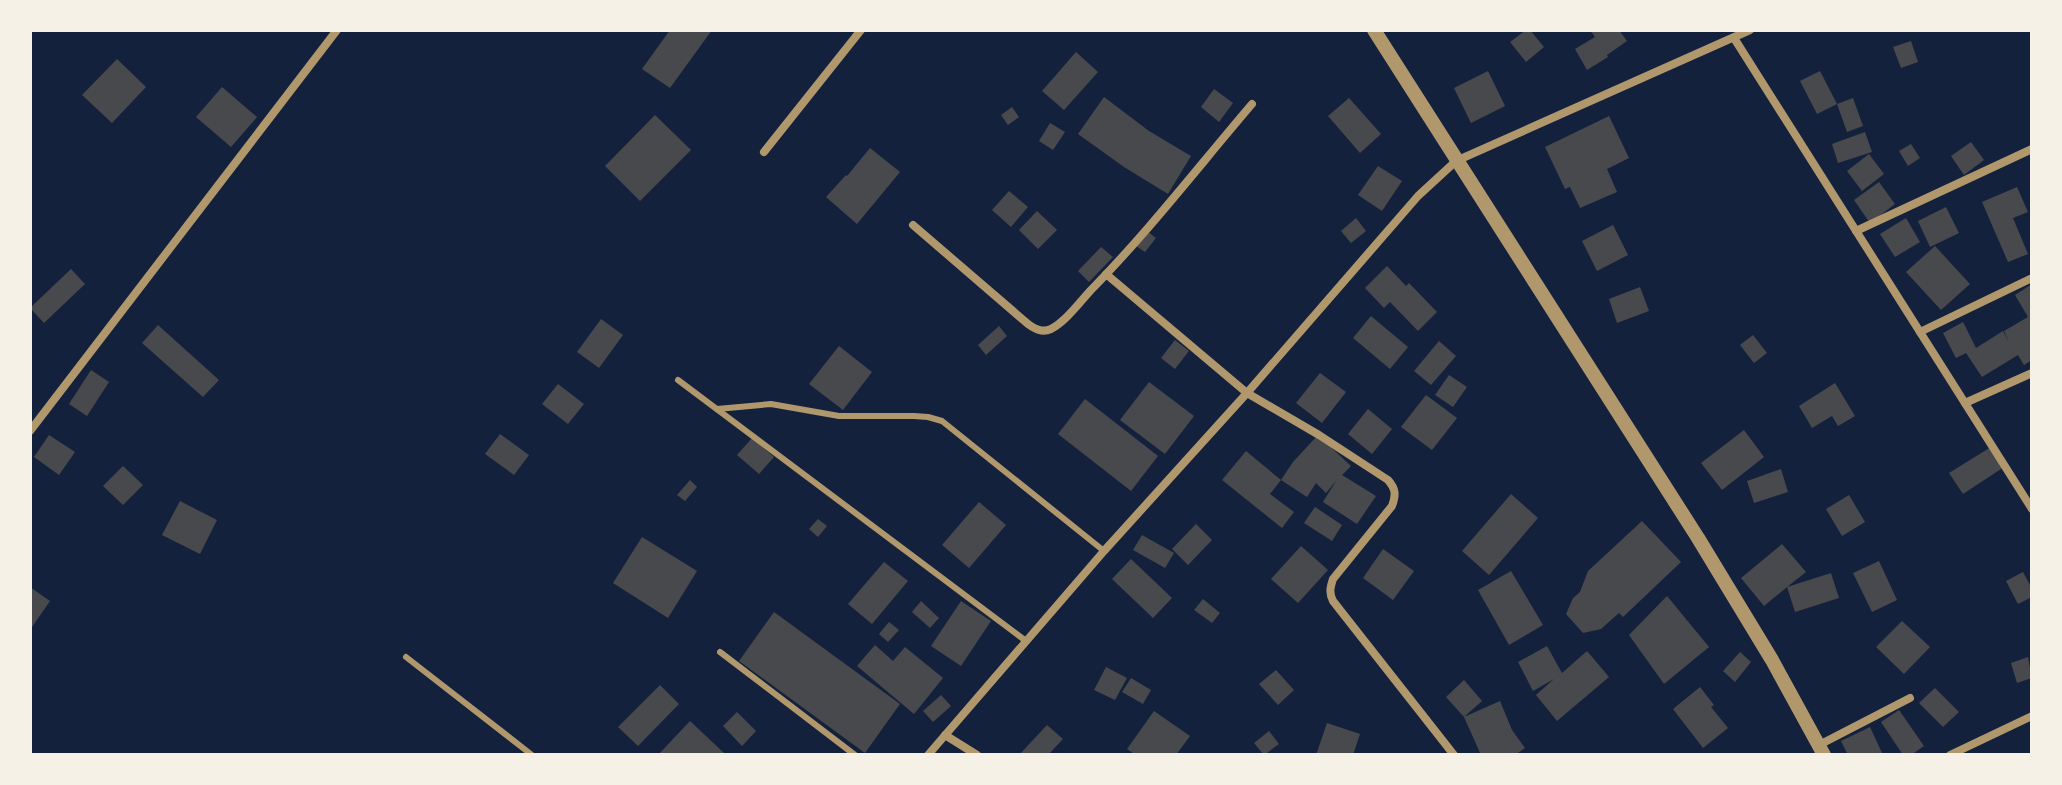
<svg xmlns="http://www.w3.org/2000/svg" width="2062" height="785" font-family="'Golos Text',sans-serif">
<rect width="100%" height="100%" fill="#14213d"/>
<!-- building -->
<g fill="#48494c">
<path d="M670,30h42l-42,58 -28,-19z"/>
<path d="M1526,30h4l14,17 -18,15 -16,-20z"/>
<path d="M1590,30h29l8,11 -20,14 1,2 -21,13 -12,-21 20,-12z"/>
<path d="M1911,41l7,21 -17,6 -8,-21z"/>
<path d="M1076,52l22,20 -34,38 -22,-19z"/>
<path d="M117,59l29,28 -34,36 -30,-28z"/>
<path d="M1488,71l17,35 -34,17 -17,-35z"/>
<path d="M1820,71l17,33 -20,10 -17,-33z"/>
<path d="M222,87l35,30 -26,30 -35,-30z"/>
<path d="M1214,89l19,14 -14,19 -18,-15z"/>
<path d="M1104,97l45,34 42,25 -23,38 -44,-27 -46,-33z"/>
<path d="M1349,98l32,36 -21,19 -32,-37z"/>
<path d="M1853,98l10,28 -16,6 -10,-28z"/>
<path d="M1012,107l7,10 -11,8 -7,-10z"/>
<path d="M655,115l36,35 -51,51 -35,-35z"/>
<path d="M1609,116l20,42 -22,11 10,23 -37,16 -10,-21 -5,2 -20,-42z"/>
<path d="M1050,123l15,9 -12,18 -14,-9z"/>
<path d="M1865,132l7,20 -34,11 -6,-19z"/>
<path d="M1971,142l13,18 -20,15 -13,-19z"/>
<path d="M1911,144l9,14 -12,8 -9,-15z"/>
<path d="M870,148l30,24 -43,52 -31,-27 20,-22 1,1z"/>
<path d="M1869,154l15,20 -22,17 -15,-20z"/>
<path d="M1378,166l24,15 -20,30 -24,-16z"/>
<path d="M1879,182l16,22 -25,19 -16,-23z"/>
<path d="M2017,187l11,25 -15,6 15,36 -20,8 -26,-60z"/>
<path d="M1009,191l19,16 -17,20 -19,-17z"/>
<path d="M1946,207l13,26 -29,14 -12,-26z"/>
<path d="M1037,211l20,19 -19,19 -19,-19z"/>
<path d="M1356,218l10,13 -15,12 -10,-12z"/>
<path d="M1906,218l14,24 -25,15 -15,-23z"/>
<path d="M1613,225l15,30 -31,16 -15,-30z"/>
<path d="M1147,231l9,7 -11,14 -9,-6z"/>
<path d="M1935,246l35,38 -29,26 -35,-38z"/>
<path d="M1101,247l12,10 -24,25 -11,-11z"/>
<path d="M1387,266l19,20 3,-3 28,29 -19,19 -28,-29 -6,6 -19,-20z"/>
<path d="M71,269l14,15 -41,39 -14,-15z"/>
<path d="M2032,284v76l-8,5 -6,-10 -36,22 -16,-24 -10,5 -13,-25 20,-11 13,26 27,-17 6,11 -5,-11 24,-14 -13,-22z"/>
<path d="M1640,287l9,24 -32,12 -8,-24z"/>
<path d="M1371,316l37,31 -18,22 -37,-31z"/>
<path d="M601,319l22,16 -24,33 -22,-16z"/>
<path d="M158,325l61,55 -16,17 -61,-54z"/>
<path d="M999,326l8,10 -21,19 -8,-10z"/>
<path d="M1753,335l14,18 -13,10 -14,-18z"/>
<path d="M1175,340l14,11 -14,18 -14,-11z"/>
<path d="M1439,341l17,15 -25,29 -17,-14z"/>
<path d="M839,346l33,26 -29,38 -34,-26z"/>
<path d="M91,370l18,12 -22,34 -18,-12z"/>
<path d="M1320,373l26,19 -24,31 -26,-20z"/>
<path d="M1449,375l18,12 -14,20 -18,-12z"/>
<path d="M1149,382l45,34 -29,38 -45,-34z"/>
<path d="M1835,383l20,33 -17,10 -6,-10 -20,12 -13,-22z"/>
<path d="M558,384l26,20 -16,20 -26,-20z"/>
<path d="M1426,395l31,23 -25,32 -31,-23z"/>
<path d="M1085,399l73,57 -27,35 -73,-57z"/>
<path d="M1368,409l24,20 -20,25 -24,-20z"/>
<path d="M1744,430l20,27 -42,33 -21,-27z"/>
<path d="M500,434l29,21 -15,20 -29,-21z"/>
<path d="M49,435l26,17 -16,23 -25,-18z"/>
<path d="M1318,435l33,31 -9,9 34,21 -19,28 -34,-22 13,-21 -10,12 -10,-10 -9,14 -26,-17 12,-18z"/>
<path d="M752,438l22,19 -15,17 -22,-19z"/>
<path d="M1991,447l13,20 -41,27 -14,-21z"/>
<path d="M1246,451l35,29 -11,14 24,18 -12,16 -60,-48z"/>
<path d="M123,466l20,19 -20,20 -20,-19z"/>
<path d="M1781,469l7,23 -34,11 -7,-22z"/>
<path d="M690,480l7,7 -12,14 -8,-6z"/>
<path d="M1511,494l27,24 -49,57 -27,-24z"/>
<path d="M1849,495l16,27 -23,14 -16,-27z"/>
<path d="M180,501l37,19 -17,34 -38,-19z"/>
<path d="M979,502l27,23 -37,43 -27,-23z"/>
<path d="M1315,507l27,18 -10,16 -28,-18z"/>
<path d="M818,519l9,7 -9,11 -9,-8z"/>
<path d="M1642,521l39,41 -58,55 -4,-4 -18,16 -18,4 -17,-19 7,-16 7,-6 8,-21z"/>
<path d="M1196,524l16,16 -24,25 -16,-16z"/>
<path d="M1142,535l32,18 -9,15 -32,-18z"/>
<path d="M642,537l55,34 -29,47 -55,-35z"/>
<path d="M1782,544l24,28 -19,15 44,-14 8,25 -44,14 -8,-25 -23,19 -23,-28z"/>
<path d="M1301,546l27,24 -30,33 -27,-24z"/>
<path d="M1383,549l31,22 -21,29 -30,-22z"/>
<path d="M1131,559l41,39 -19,20 -41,-39z"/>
<path d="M1879,561l18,39 -25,12 -19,-39z"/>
<path d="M884,562l24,19 -36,43 -24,-20z"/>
<path d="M1511,571l32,54 -34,20 -31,-55z"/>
<path d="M2023,572l9,17v8l-14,7 -12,-23z"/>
<path d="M30,587l20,14 -20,29z"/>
<path d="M1667,596l42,51 -45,37 -35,-49z"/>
<path d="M1203,599l17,14 -8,10 -18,-13z"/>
<path d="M921,601l18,17 -9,10 -18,-16z"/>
<path d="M961,601l30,20 -30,45 -30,-20z"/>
<path d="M774,612l126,92 -35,49 -126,-92z"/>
<path d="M1902,621l28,26 -26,27 -28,-27z"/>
<path d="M889,622l10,8 -11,12 -9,-8z"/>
<path d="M875,645l18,16 12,-14 38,31 -29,36 -57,-48z"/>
<path d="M1547,646l15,27 25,-22 22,26 -52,44 -21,-26 18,-16 -21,12 -15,-29z"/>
<path d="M1740,652l11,10 -16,20 -12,-11z"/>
<path d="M2028,657l4,21 -15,5 -6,-20z"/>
<path d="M1106,667l21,11 -12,22 -21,-10z"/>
<path d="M1276,670l18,20 -16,15 -19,-21z"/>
<path d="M1131,678l20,12 -8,14 -21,-12z"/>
<path d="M1464,680l18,21 -18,16 36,-16 12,29 13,18 -10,7h-34l-17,-38 -18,-20z"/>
<path d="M660,685l19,19 -41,42 -20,-19z"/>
<path d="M1700,687l14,18 -3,2 17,21 -25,20 -30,-39z"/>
<path d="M1935,688l24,24 -16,15 -24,-24z"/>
<path d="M941,695l10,11 -18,16 -10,-11z"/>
<path d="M1899,710l25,36 -13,9h-8l-22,-33z"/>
<path d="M1154,711l36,25 -14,19h-40l-9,-6z"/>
<path d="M737,712l19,19 -14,15 -19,-20z"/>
<path d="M690,721l34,32 -2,2h-64z"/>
<path d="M1327,723l33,11 -7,21h-37z"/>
<path d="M1047,725l16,14 -15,16h-29z"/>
<path d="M1870,727l13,28h-35l-7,-14z"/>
<path d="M1269,731l10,13 -15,11 -10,-12z"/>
</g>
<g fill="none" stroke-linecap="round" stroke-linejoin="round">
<!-- service -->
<g stroke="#b1986c" stroke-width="6">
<path d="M678,380l348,261"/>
<path d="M717,409l54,-5 68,12h75l14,1 14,4 162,130"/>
<path d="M720,652l135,103"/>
<path d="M406,657l126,98"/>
</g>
<!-- minor -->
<g stroke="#b1986c" stroke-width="8">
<path d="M1734,38l298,471"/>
<path d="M764,152l97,-122"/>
<path d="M913,225l115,99c7,5 14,9 23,5 15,-8 28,-26 40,-39 57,-58 108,-124 161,-186"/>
<path d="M1856,231l176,-82"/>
<path d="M1106,274l141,119 72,42 69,45c8,9 8,15 4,26l-59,73c-3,9 -4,14 0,22l121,154"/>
<path d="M1920,332l112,-54"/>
<path d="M1965,403l67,-30"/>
<path d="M30,431l307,-401"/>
<path d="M945,735l32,20"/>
<path d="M1819,745l91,-47"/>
<path d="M928,755l176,-204 143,-158 171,-197 38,-35 294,-131"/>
<path d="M1950,755l82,-39"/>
</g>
<!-- tertiary -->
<path stroke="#b1986c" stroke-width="14" d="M1374,30l324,508 74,122 52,95"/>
</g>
<!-- border -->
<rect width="2062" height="785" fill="none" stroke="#f6f1e7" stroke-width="64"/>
</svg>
